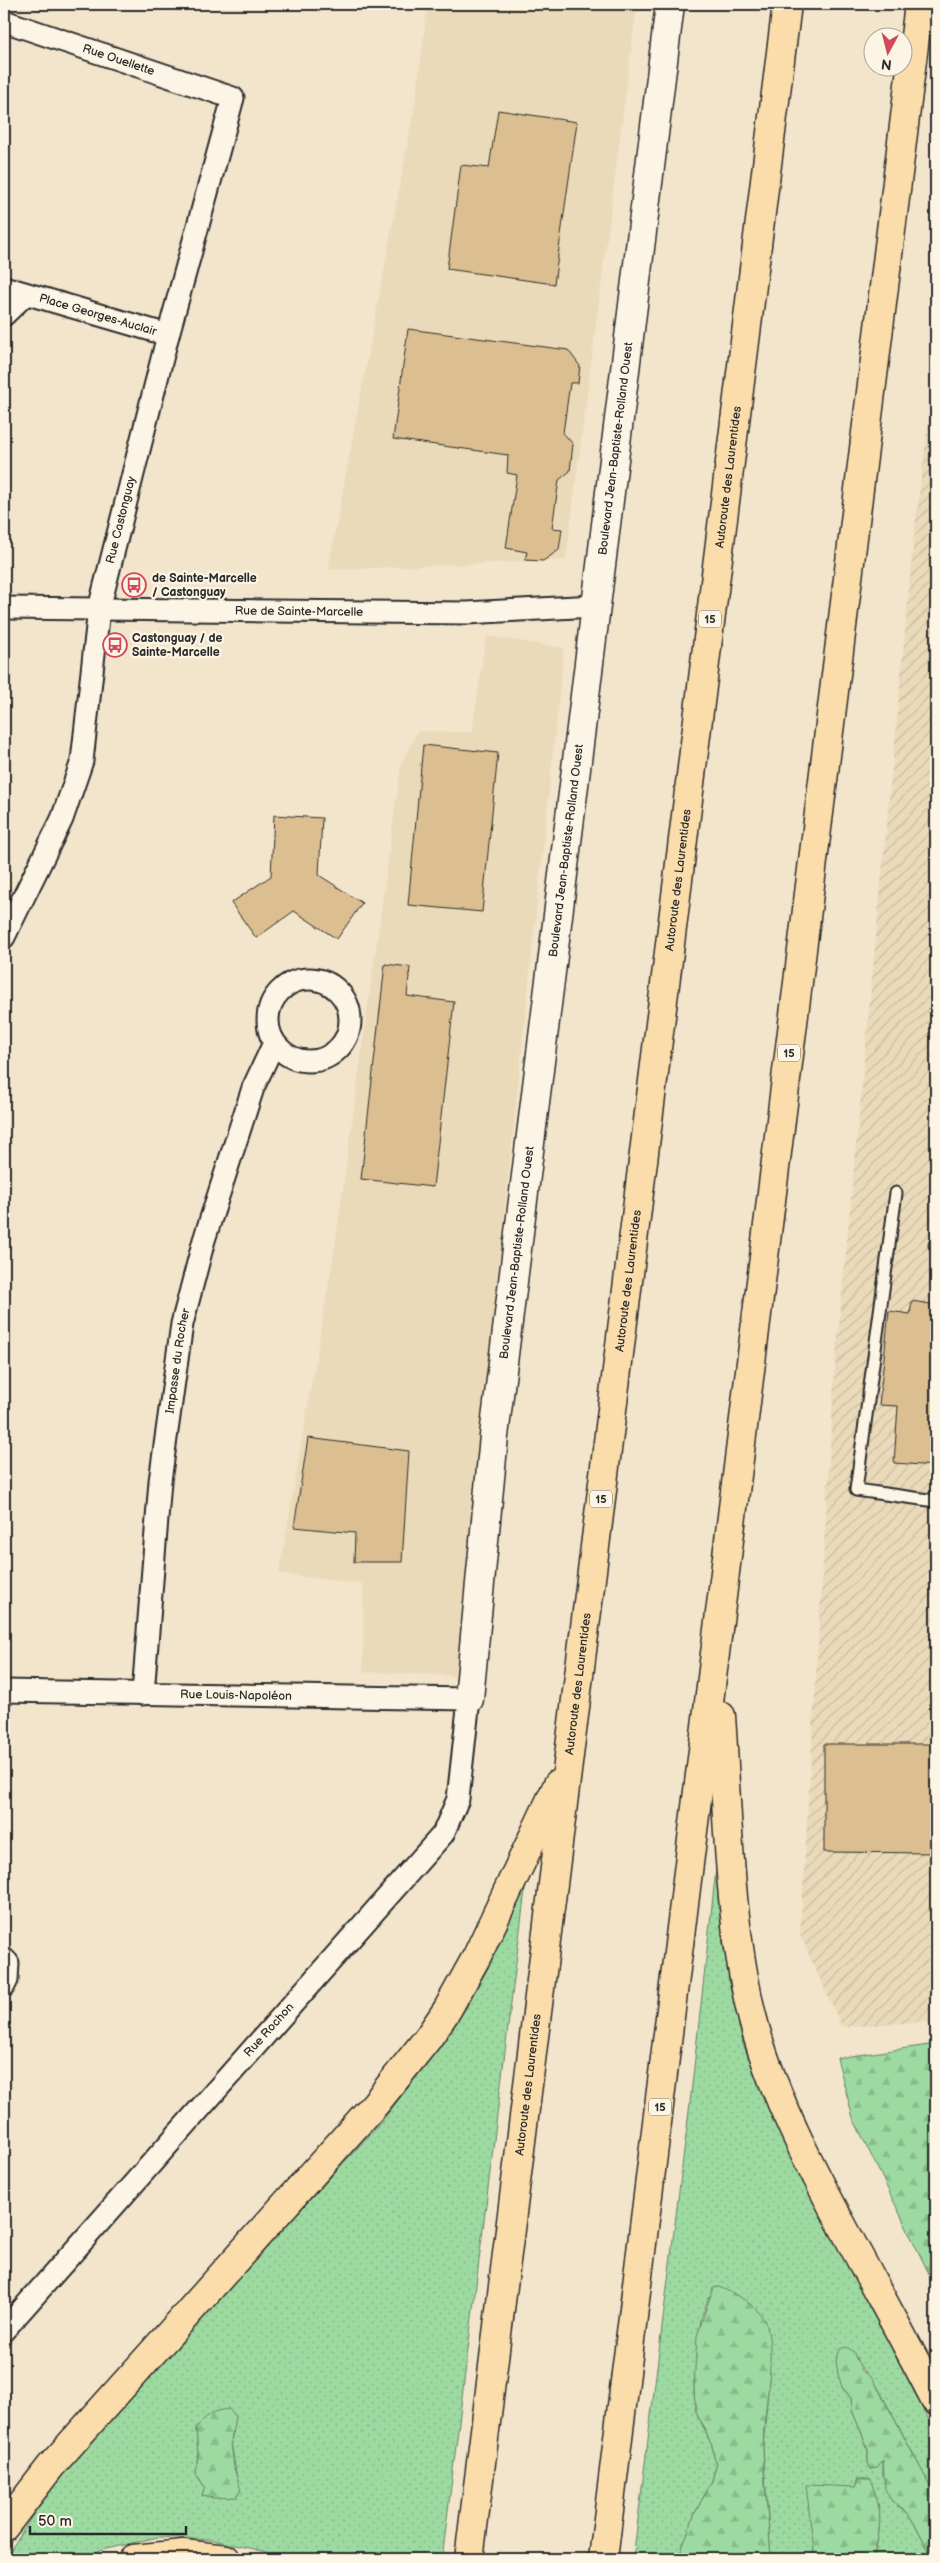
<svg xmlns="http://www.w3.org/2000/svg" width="940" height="2563" font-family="'Balsamiq Sans',sans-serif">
<defs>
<pattern id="industrial-furrows" width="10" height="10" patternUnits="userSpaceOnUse" patternTransform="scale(1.25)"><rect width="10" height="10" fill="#ebdaba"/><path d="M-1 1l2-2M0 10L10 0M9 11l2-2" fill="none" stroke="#cabba0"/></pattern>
<pattern id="grass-dots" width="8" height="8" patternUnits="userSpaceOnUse" patternTransform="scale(1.25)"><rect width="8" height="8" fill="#9ddaa1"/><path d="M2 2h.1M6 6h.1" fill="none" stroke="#87bb8b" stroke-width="1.8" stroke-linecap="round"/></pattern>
<pattern id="forest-firs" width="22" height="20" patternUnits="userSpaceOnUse" patternTransform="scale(1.25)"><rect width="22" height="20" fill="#9ddaa1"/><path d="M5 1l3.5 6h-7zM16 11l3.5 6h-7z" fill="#87bb8b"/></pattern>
</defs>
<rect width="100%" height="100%" fill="#f2e5cc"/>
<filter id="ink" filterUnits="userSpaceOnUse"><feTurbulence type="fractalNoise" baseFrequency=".02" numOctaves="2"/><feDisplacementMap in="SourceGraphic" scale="10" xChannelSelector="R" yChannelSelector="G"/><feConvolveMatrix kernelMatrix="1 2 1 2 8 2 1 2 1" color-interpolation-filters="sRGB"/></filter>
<g filter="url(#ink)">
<!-- built -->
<g fill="#ebdaba">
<path d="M397,4h240l-71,556 -238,10 88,-472 11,-88z"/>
<path d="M486,636l78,12 -108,1028 -93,-4v-88l-84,-10 56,-327 66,-483 17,-33 54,1z"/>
</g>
<!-- industrial -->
<path fill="url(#industrial-furrows)" d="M936,362v1659l-94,6 -42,-92 35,-568 80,-840z"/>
<!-- grass -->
<g fill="url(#grass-dots)" stroke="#648266" fill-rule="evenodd">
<path d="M719,1842v63l4,38 20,101 45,107 148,282v64l-59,-111c-8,-15 -19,-16 -24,-35l-11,36 9,11 1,12 16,39v14l3,6 12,-9v17l15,30 10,7 7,10 18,35h-60c9,-32 10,-49 -4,-80h-11l-3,8 -44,30 4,42h-44l-8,-111 6,-70 -60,-82 -8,23 -7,67 1,23 17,37 4,19 -4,16 -17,32 -17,46h-45l57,-456z"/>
<path d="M526,1882l-84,677h-162l-17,-8 -50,-11 -55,-3 -56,13 -21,9h-76l44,-70 43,-51 289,-316 58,-74 27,-40 24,-44zM203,2420l32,5 -4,17 6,36 -32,9 -9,-13 2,-20 -2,-26z"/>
</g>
<!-- forest -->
<g fill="url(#forest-firs)" stroke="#648266">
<path d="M936,2044v244l-83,-170 -16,-60z"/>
<path d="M719,2287c19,8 45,21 49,44 7,36 -5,81 -5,118 1,36 6,74 8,110h-93l17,-46 17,-32 4,-16 -4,-19 -17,-37 -1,-23 3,-50 16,-48z"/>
<path d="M846,2347l7,4 8,19 11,7 64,120v62h-3l-18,-35 -7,-10 -17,-14 -6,-11 -2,-28 -6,7 -6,1 -3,-6v-14l-16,-39 -1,-12 -9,-11 -4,-13 -2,-13 4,-12z"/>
<path d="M229,2409l6,7 -4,26 3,26 7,22 -4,7 -23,1 -12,-2 3,-9 -9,-13 2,-20 -2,-26c9,-12 18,-18 33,-19z"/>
<path d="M858,2479h12c14,35 11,45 3,80h-58l-9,-74 49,2z"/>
</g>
<!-- building -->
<g fill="#dcbf90" stroke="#2b2b2b">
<path d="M498,110l79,12 -23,162 -107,-15 14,-104 28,3z"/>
<path d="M408,329l160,21 12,16 -2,17h-8l-7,50 10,11 -3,27 -11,9 -7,48 10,1 -3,21 -16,11 -18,-1 2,-8 -21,-4 11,-73 -10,-2 1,-18 -115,-16z"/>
<path d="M423,745l75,8 -16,159 -74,-7z"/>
<path d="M274,815l48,3 -3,57 43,28 -25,36 -43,-28 -38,27 -25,-35 40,-27z"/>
<path d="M385,964l25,3 -3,29 47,6 -21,185 -72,-8z"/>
<path d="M912,1301l24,4v161l-42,-3 4,-57 -19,-1 10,-94 21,3z"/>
<path d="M308,1438l101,13 -7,111h-48l1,-29 -61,-6z"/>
<path d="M824,1744h112v109l-112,-1z"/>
</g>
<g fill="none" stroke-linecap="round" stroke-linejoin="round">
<!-- lane casing -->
<g stroke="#2b2b2b" stroke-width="15">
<g id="lane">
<path d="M896,1193l-40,297 80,11"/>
<path d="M935,1245h1"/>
</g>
</g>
<!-- street casing -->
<g stroke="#2b2b2b" stroke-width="25">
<g id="street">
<path id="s1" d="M4,21l229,77 -65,237 -69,274 -17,152 -20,58 -58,118"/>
<path id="s2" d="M4,287l164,48"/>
<path d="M4,315l22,-21"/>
<path id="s3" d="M4,608l463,5 127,-7"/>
<circle cx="309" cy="1020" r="41"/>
<path id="s4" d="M4,1691l465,8 -11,100 -15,35 -439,496"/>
<path id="s5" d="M143,1694l17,-213 22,-157 22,-84 49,-152 21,-45"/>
<path d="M4,1959l4,4 -1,17 -3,6"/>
</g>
</g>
<!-- secondary casing -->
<g stroke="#2b2b2b" stroke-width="31">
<g id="secondary">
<path id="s6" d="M469,1699l25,-263 176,-1432"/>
</g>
</g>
<!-- highway casing -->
<g stroke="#2b2b2b" stroke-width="31">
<g id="highway">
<path d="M721,1716c7,100 8,219 35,315 21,73 57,140 93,207 29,54 59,108 87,163"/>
<path d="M4,2527l47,-61 325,-363 52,-65 19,-28 30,-54 81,-172"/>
<path d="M133,2559l50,-5 43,5"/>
<path id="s7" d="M469,2559l318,-2555"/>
<path d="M603,2559l316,-2555"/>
</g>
</g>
<!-- lane -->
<use href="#lane" stroke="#fcf5e5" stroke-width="11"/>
<!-- street -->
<use href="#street" stroke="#fcf5e5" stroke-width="21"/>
<!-- secondary -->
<use href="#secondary" stroke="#fcf5e5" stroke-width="28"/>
<!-- highway -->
<use href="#highway" stroke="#faddab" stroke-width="28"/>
</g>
</g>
<!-- icons -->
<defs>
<g id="bus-ring" transform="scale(1.25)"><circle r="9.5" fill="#fcf5e5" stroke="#d1495b" stroke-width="1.5"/><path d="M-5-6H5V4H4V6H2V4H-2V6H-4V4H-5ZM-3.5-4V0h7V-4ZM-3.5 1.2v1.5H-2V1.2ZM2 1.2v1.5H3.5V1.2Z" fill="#d1495b"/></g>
</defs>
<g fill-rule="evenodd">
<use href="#bus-ring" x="134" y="585"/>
<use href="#bus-ring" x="115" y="645"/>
</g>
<g text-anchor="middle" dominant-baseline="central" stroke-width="4.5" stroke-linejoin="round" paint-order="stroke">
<!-- shield labels -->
<g fill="#fcf5e5" stroke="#6a6863" stroke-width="1">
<rect x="699" y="610.5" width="22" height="17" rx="4"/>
<rect x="778" y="1044.5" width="22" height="17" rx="4"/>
<rect x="590" y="1490.5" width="22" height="17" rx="4"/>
<rect x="649" y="2098.5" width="22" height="17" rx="4"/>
</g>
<g font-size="11" font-weight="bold" fill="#2b2b2b">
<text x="710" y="619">15</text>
<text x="789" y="1053">15</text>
<text x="601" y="1499">15</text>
<text x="660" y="2107">15</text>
</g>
<!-- street labels -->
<g font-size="12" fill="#2b2b2b" stroke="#fcf5e5">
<text stroke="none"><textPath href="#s1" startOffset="121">Rue Ouellette</textPath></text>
<text stroke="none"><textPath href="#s2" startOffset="98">Place Georges-Auclair</textPath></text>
<text stroke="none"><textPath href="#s6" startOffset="1259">Boulevard Jean-Baptiste-Rolland Ouest</textPath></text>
<text stroke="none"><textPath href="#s7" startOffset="2098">Autoroute des Laurentides</textPath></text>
<text transform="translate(121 520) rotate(-76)">Rue Castonguay</text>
<text stroke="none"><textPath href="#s3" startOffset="295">Rue de Sainte-Marcelle</textPath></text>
<text stroke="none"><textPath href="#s6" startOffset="854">Boulevard Jean-Baptiste-Rolland Ouest</textPath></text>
<text stroke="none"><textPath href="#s7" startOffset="1692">Autoroute des Laurentides</textPath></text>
<text stroke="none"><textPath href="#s6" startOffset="449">Boulevard Jean-Baptiste-Rolland Ouest</textPath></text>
<text stroke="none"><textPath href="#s7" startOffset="1288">Autoroute des Laurentides</textPath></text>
<text stroke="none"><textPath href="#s5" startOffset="335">Impasse du Rocher</textPath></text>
<text stroke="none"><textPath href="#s7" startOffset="882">Autoroute des Laurentides</textPath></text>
<text stroke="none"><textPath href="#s4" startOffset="232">Rue Louis-Napoléon</textPath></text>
<text transform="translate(269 2030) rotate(-48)">Rue Rochon</text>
<text stroke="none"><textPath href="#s7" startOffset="478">Autoroute des Laurentides</textPath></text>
</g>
<!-- poi labels -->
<g font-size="12" font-weight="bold" fill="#2b2b2b" stroke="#fcf5e5" text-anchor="start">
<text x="152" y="578">de Sainte-Marcelle<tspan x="152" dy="14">/ Castonguay</tspan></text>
<text x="132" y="638">Castonguay / de<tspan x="132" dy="14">Sainte-Marcelle</tspan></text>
</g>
</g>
<!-- margin -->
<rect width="940" height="2563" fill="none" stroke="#fcf5e5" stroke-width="20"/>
<rect x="10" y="10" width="920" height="2543" fill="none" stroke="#2b2b2b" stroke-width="2" filter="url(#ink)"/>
<!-- north arrow -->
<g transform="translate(888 52) rotate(187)"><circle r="24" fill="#fcf5e5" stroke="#a8a49b"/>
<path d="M0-4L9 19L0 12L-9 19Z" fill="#d1495b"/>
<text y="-8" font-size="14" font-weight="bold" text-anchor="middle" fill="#2b2b2b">N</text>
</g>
<!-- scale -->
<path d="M30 2526v8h156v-8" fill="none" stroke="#2b2b2b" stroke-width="2.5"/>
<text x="38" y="2526" font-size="15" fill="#2b2b2b" stroke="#fcf5e5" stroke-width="4" paint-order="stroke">50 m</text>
</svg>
